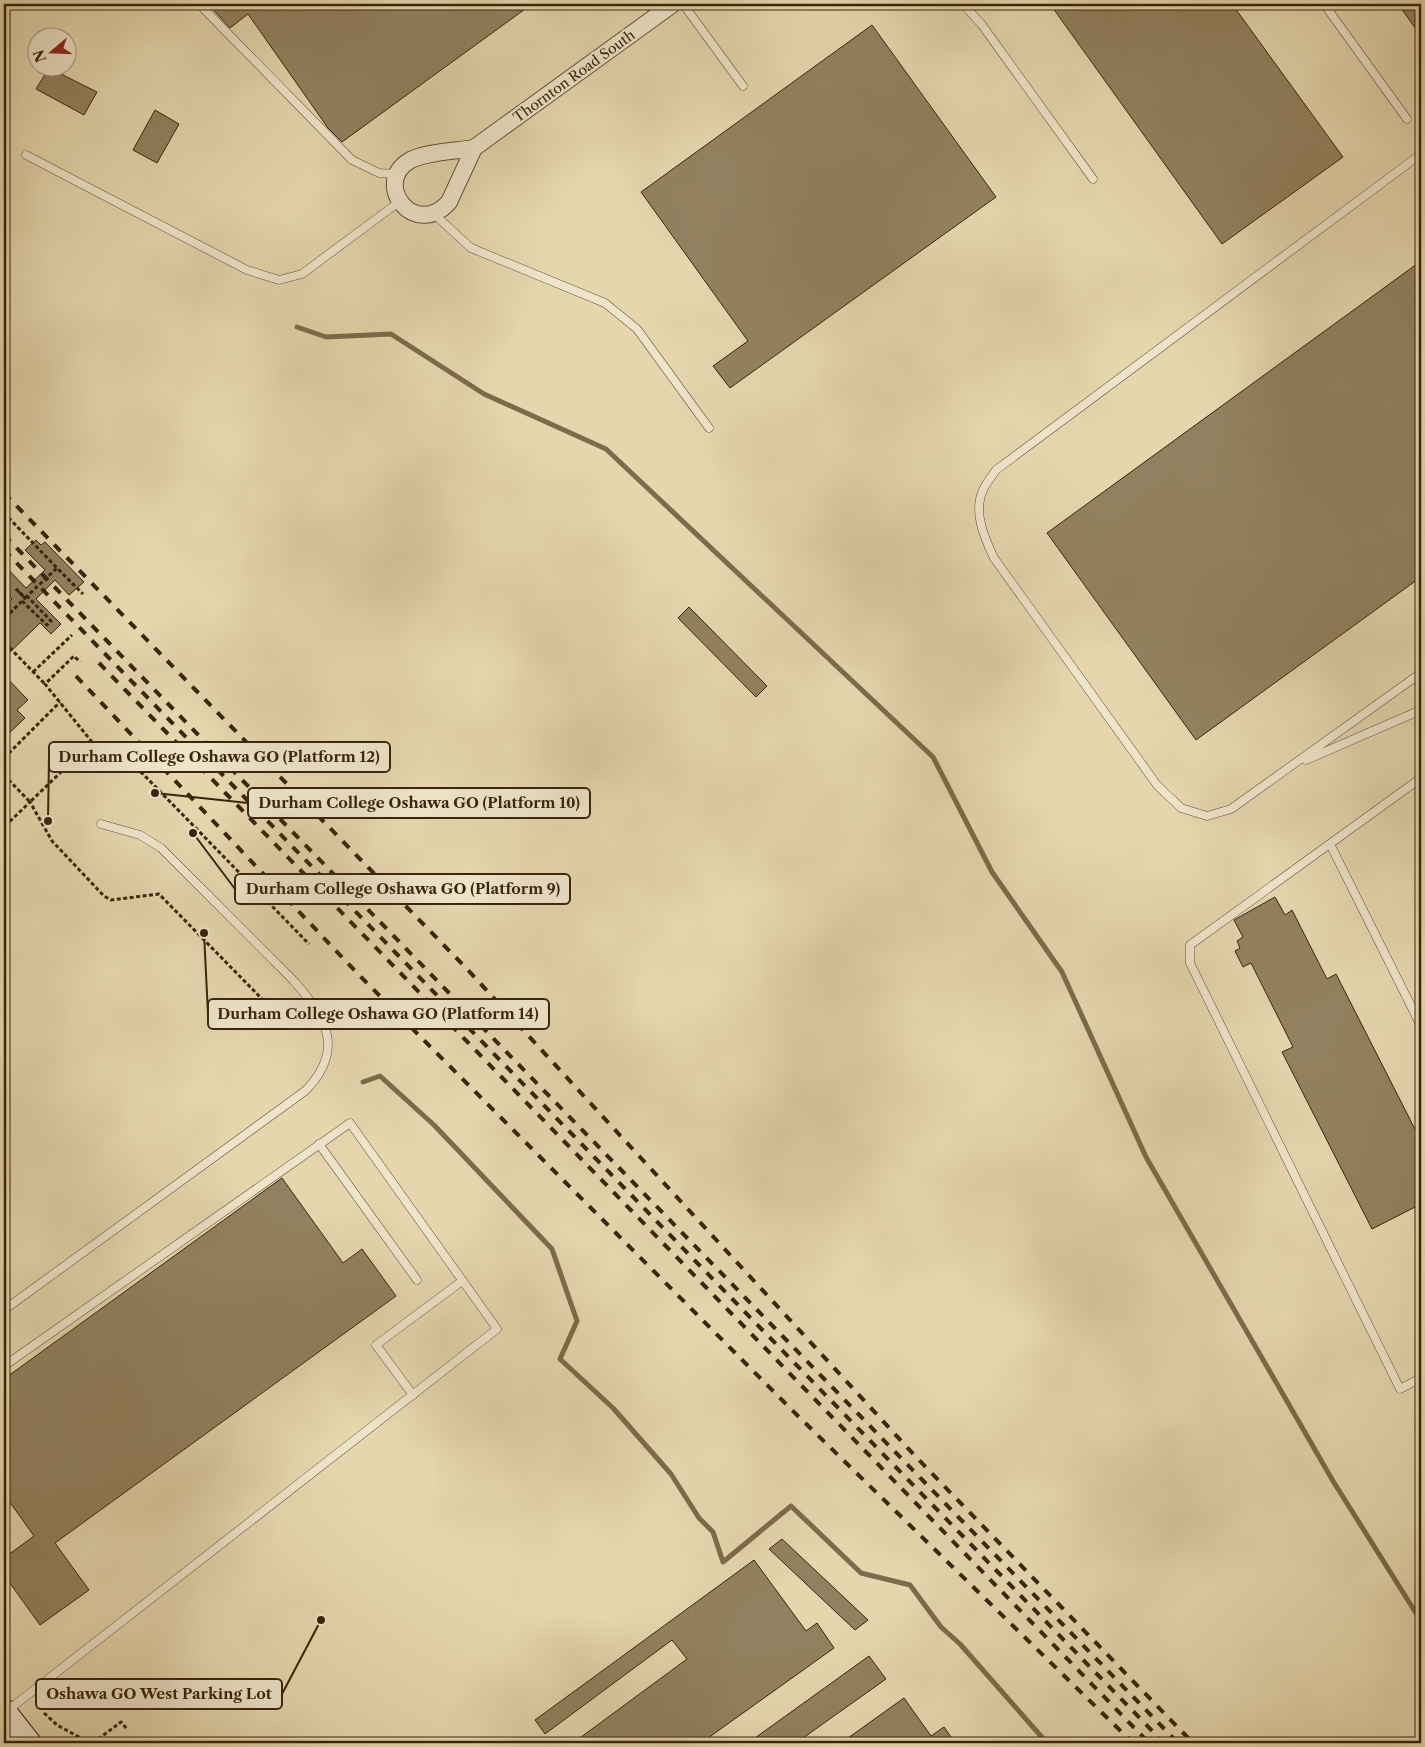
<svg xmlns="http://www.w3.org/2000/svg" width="1425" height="1747" font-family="'Libre Caslon Text',serif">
<rect width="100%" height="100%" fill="#e5d6ae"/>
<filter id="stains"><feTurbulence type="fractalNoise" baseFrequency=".004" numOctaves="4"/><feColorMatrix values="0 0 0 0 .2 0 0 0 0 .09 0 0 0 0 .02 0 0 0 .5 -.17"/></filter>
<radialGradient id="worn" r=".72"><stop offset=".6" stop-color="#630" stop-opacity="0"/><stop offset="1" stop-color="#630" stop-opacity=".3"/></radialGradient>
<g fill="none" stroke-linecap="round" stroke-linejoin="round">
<!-- stream -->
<g stroke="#7c6b4c" stroke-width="5">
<path d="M297,327l29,10 65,-3 93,60 122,55 327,308 59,115 70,100 84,185 187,324 88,140"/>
<path d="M363,1082l17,-6 54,49 118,124 25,72 -17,38 53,49 58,66 28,44 14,14 10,30 68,-56 70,67 49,12 31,42 19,17 87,99"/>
</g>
</g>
<!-- building -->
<g fill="#928160" stroke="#38250c">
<path d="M208,4h324l-190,138 -14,-14 -80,-114 -18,14z"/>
<path d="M1050,4h182l111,153 -121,87z"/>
<path d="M1398,4h23v32z"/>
<path d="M872,25l124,172 -266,191 -17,-22 35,-25 -107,-149z"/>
<path d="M49,68l48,24 -13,23 -48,-26z"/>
<path d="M155,110l24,14 -22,39 -24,-13z"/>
<path d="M1421,261v316l-225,163 -149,-207z"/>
<path d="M36,540l5,5 4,-3 39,40 -15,13 -14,-15 -19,19 25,25 -10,10 -11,-11 -36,35v-51l8,-8 -8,-9v-25l22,23 19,-18 -20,-20z"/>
<path d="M689,607l78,79 -11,11 -78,-79z"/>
<path d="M4,675l24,25 -11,10 8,8 -21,20z"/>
<path d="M1275,897l10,18 7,-5 35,69 9,-5 85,167v63l-49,25 -90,-177 11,-5 -42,-84 -8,4 -8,-16 5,-3 -3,-7 6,-4 -9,-17z"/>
<path d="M282,1178l61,85 19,-14 34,47 -341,247 34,47 -49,35 -36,-50v-17l30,-22 -30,-42v-115z"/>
<path d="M782,1539l86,81 -13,10 -86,-81z"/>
<path d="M754,1560l52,71 11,-8 17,25 -133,95h-128l114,-84 -15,-19 -127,94 -10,-14z"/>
<path d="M869,1656l17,23 -90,64h-48z"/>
<path d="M904,1698l27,38 13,-9 7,10 -9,6h-101z"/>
</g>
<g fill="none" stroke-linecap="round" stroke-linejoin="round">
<!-- lane casing -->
<g stroke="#635134" stroke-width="9">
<g id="lane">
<path d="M199,4l153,156 27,13 18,1"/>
<path d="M683,4l60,82"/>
<path d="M963,4l19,21 111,154"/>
<path d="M1324,4l83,115"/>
<path d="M1421,154l-425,316c-4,6 -10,13 -13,20 -10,22 1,47 11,68l163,227 24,23 26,8 24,-7 190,-136"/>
<path d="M26,155l221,115 32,10 23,-6 97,-72"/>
<path d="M434,214l37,34 134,55 32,26 72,99"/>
<path d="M1306,760l115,-50"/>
<path d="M1421,778l-231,167v18l210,426 21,-11"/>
<path d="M1330,844l91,182"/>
<path d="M319,1144l98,136"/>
<path d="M4,1310l301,-219c41,-41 21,-74 -12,-111l-132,-132 -21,-13 -39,-11"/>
<path d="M4,1366l346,-243 147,206 -490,382"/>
<path d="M413,1395l-37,-50 86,-64"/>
</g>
</g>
<!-- street casing -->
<g stroke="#635134" stroke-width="18">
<g id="street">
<path d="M474,148l199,-144"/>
<path d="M474,148l-25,54c-34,38 -77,-18 -40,-41 14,-9 48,-10 65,-13z"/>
</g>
</g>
<!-- secondary casing -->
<g stroke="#38250c" stroke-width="24">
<path id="secondary" d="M4,1710l26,33"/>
</g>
<!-- path -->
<g stroke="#38250c" stroke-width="3" stroke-dasharray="4 2.5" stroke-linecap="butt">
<path d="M4,513l53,55"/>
<path d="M22,601l25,24 4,-4 -24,-25"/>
<path d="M5,643l40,41"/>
<path d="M4,645l5,-31 16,-16 -9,-9"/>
<path d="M33,672l39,-37"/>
<path d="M92,742l19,20 31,11 167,171"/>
<path d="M4,758l56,-56"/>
<path d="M4,775l26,27 62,-60 -47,-58 29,-28 6,6"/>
<path d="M5,826l25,-24 22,39 52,55 7,4 48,-6 107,109"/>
<path d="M44,1713l13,12 33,18"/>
<path d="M93,1743l28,-21 6,7"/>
</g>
<!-- lane -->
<use href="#lane" stroke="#eee4ca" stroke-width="8"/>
<!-- street -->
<use href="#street" stroke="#eee4ca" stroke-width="16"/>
<!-- secondary -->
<use href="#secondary" stroke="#eee4ca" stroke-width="22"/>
<!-- rail -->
<g stroke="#38250c" stroke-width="4" stroke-dasharray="9 9" stroke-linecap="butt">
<path d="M4,493l463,476 449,488 277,286"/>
<path d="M4,535l1174,1208"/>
<path d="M4,550l1160,1193"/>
<path d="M99,663l1050,1080"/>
<path d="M76,676l281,297 439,441 337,329"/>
</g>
<!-- path-bridge -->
<path stroke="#38250c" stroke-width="3" stroke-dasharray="4 2.5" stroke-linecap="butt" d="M16,589l9,9 32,-30 26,26"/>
</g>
<g text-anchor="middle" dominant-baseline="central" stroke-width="4.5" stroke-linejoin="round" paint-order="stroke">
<!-- street labels -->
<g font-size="14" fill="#38250c" stroke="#eee4ca">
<text transform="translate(574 76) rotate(-36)">Thornton Road South</text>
</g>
</g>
<!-- callouts -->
<path fill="none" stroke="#38250c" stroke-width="2" d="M48 821L49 757M155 793L248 803M193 833L235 889M204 933L208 1014M321 1620L282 1694"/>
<g fill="#38250c" stroke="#eee4ca" stroke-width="2">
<circle cx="48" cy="821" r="5"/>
<circle cx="155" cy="793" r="5"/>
<circle cx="193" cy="833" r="5"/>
<circle cx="204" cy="933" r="5"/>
<circle cx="321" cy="1620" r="5"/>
</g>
<g fill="#eee4ca" stroke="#38250c" stroke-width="2">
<rect x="49" y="742" width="341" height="30" rx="5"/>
<rect x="248" y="788" width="342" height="30" rx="5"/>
<rect x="235" y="874" width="335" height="30" rx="5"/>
<rect x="208" y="999" width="341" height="30" rx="5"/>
<rect x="36" y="1679" width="246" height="30" rx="5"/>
</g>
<g font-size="15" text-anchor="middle" font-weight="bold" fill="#38250c">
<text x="219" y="762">Durham College Oshawa GO (Platform 12)</text>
<text x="419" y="808">Durham College Oshawa GO (Platform 10)</text>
<text x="403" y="894">Durham College Oshawa GO (Platform 9)</text>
<text x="378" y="1019">Durham College Oshawa GO (Platform 14)</text>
<text x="159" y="1699">Oshawa GO West Parking Lot</text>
</g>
<!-- margin -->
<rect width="1425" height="1747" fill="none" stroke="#e5d6ae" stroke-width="20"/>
<rect x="5" y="5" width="1415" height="1737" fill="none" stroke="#38250c" stroke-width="2.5"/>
<rect x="10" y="10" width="1405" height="1727" fill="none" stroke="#38250c"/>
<!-- north arrow -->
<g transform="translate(52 52) rotate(251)"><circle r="24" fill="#eee4ca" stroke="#a5987e"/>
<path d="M0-4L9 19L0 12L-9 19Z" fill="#8f2418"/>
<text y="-8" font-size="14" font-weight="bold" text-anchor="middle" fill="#38250c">N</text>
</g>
<rect width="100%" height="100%" filter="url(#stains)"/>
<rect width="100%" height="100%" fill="url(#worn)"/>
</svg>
